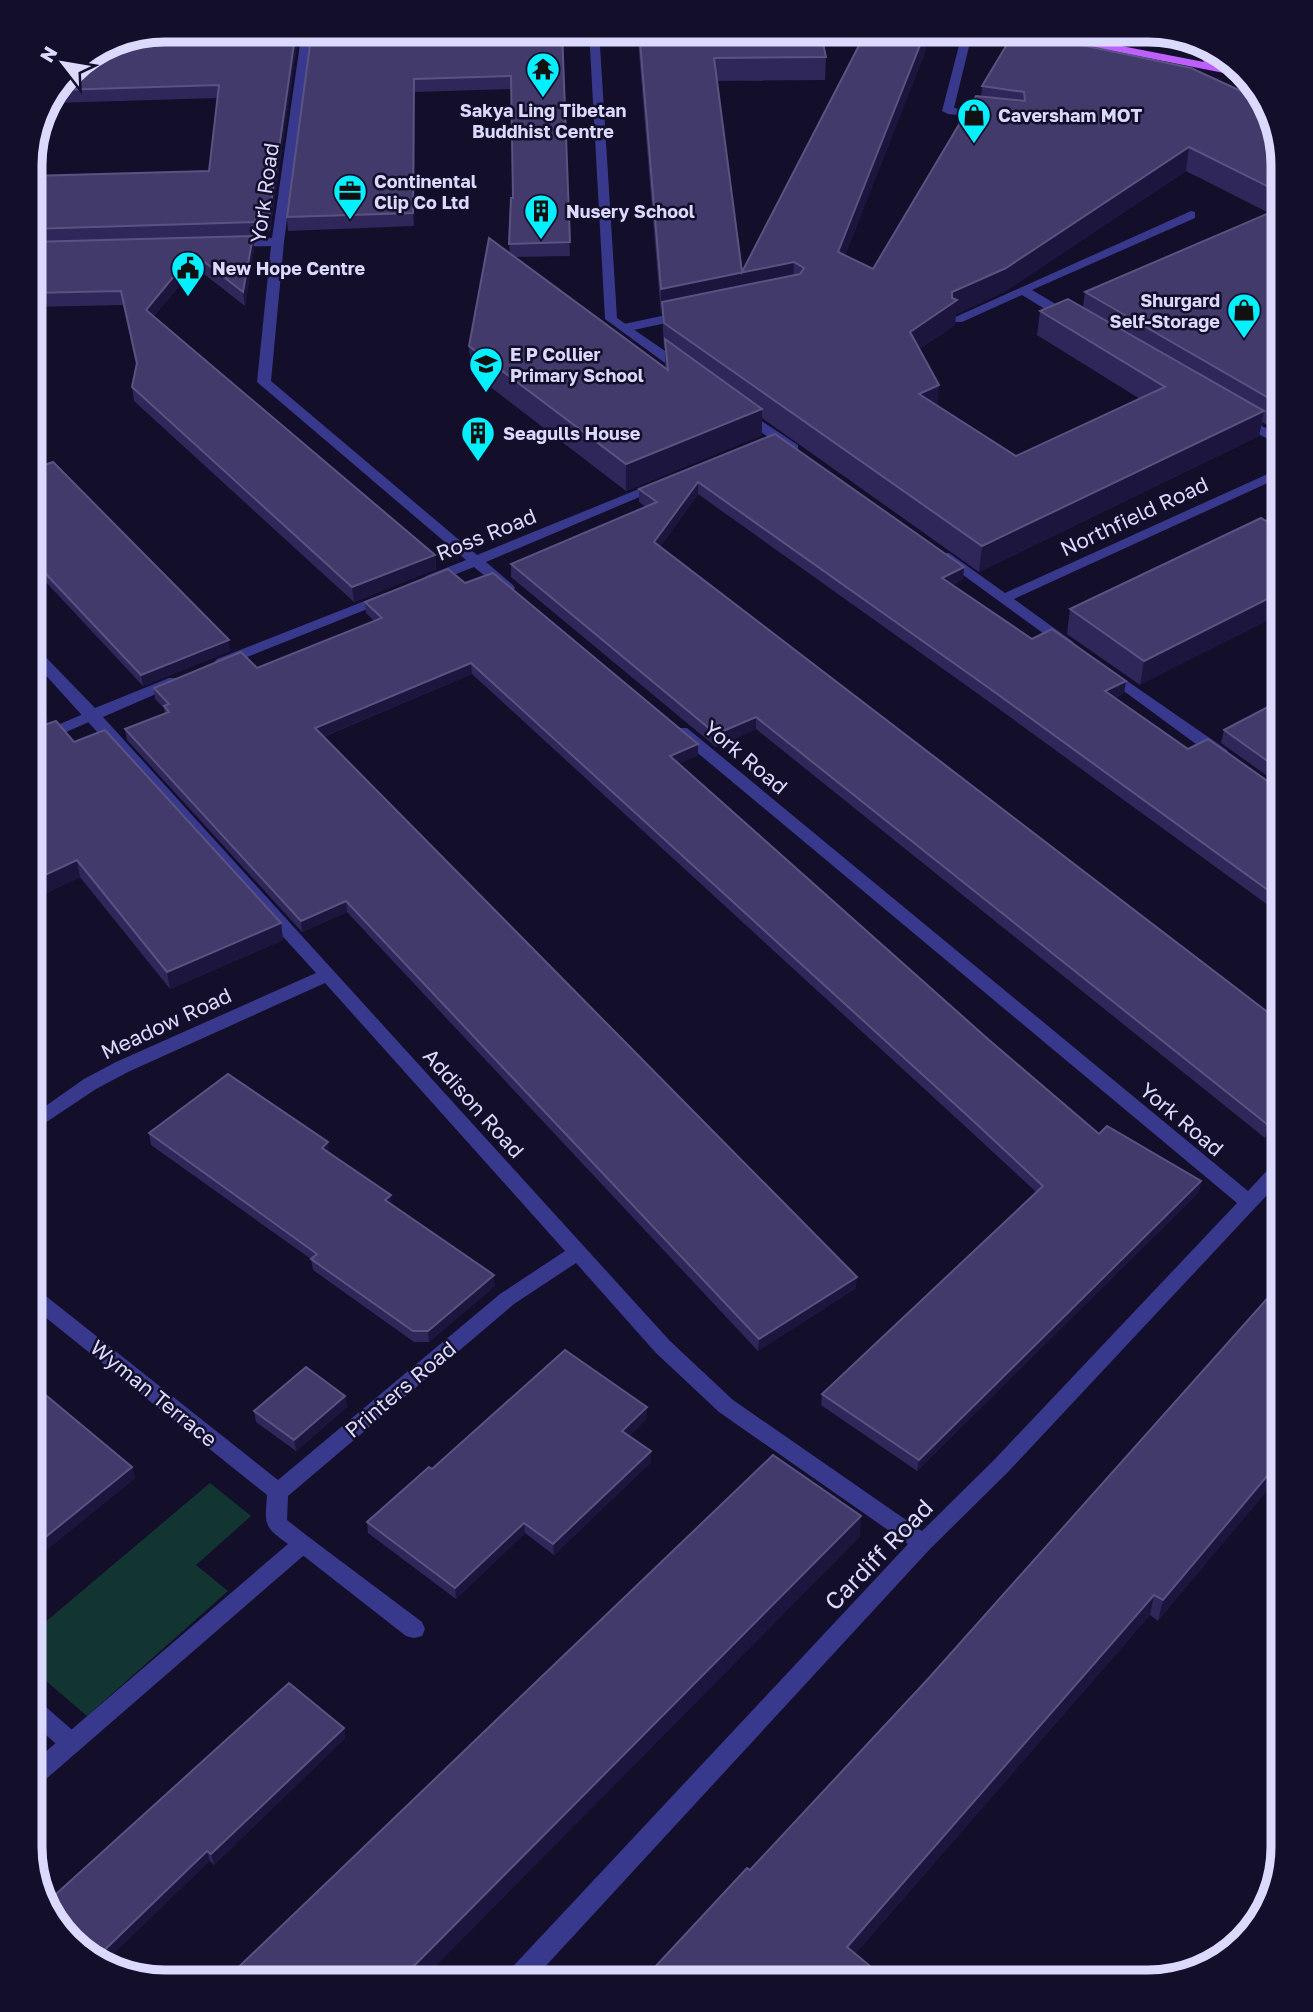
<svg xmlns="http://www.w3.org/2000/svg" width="1313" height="2012" font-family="'Golos Text',sans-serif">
<rect width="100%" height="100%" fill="#130f2a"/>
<!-- green -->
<path fill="#123532" d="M210,1483l41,33 -55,49 32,26 -141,125 -57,-49v-32z"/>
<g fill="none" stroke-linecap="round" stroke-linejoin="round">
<!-- service -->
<g fill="#38388c" fill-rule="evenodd">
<path d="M963,30h10l-19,78 40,7v4l-46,-5 -6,-3z"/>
<path d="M1191,211l4,1v6l-163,72 44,26v6h-10l-44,-27 -60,27h-10l-1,-3z"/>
<path d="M685,311l5,1v6l-66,14 -6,-4 1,-3z"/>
<path d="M1239,414l44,23v10l-49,-26 -2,-3z"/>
<path d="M93,710l5,2 3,3 -3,3 -50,22 -6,2 -8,-5 2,-3z"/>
<path d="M303,1535l7,3 112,84 3,7 -3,7 -8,2 -8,-2 -110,-86 -4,-6 4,-6z"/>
<path d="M30,1697l8,3 41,36 3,7 -3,7 -8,3 -8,-3 -33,-29z"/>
</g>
<!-- minor -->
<g fill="#38388c" fill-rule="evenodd">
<path d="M302,30h10l-28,212 -13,139 206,174 179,-73h10l2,3 -182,77 27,23 2,3 -2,3h-10l-29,-24 -38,15h-10l-2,-3 2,-3 40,-16 -209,-178 14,-136 -42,1 -6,-4 6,-4 43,-1z"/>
<path d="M589,30h10l18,288 73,50v6h-10l-75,-55z"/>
<path d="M742,408l56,37v6h-10l-51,-36v-6z"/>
<path d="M1283,467v9l-269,123 58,42 3,3 -3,3h-10l-125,-91 2,-3h10l56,40z"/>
<path d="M385,593l5,1 2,3 -2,3 -163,65 -5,2 -8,-5 3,-3z"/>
<path d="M30,644l5,2 60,62 74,-30h10l3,3 -3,3 -76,33 567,624 63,59 189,131 72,-71 243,-257 -562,-469 -2,-3 2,-3h12l561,463 28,-30 7,-2v19l-275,294 -78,77 -399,433h-28l3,-8 402,-430 -189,-132 -63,-59 -80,-90 -62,41 -226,192 -1,24 23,18 4,6 -4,6 -272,236 -8,3v-24l258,-221c-25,-18 -23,-19 -21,-49l-237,-190v-18l7,2 241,191 222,-186 65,-43 -240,-268 -197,89 -32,17 -66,44v-16l54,-38 32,-17 200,-89 -286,-315z"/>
<path d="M1107,667l120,83 2,4 -2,4h-12l-113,-83 -3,-3z"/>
</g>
<!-- primary -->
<path fill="#bd60ff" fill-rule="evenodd" d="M1017,30h22l165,32 -18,-23c14,4 17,12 28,20 11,7 21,8 30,18l-222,-44z"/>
</g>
<!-- wall -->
<g fill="#2f2759" fill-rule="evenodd">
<path d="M165,30h134l-29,201 -13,1 -1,4h-3l1,13 -9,57 -50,-39 -41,49 281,239 1,14 -82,33 -220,-201 -2,-14 4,-22 -13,-60 -93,2v-131l179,-5 9,-73 -164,5 16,-34z"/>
<path d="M312,30h250l8,226 -56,1 151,111v-19l-1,-1 -2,-35 -1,1 -24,-284h183l6,27 -1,23 -108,1 25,191 184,-222 -81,205 28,14 108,-172 1,-11 97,-45v4l204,120v260l-9,4 -12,-7 -3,14 -280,136 -217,-154v17l-136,56 -155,-119 -2,-26 41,-92 -1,-10 4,-46 -2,-109 -96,3 -1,134 -126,5 -1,-14zM1186,171l83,42 -184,79 -2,15 -43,4 -3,24 103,64 -124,57 -79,-50 -18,-57 36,-24 1,-11 48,-22z"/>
<path d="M775,434l189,133 -1,12 -11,6 80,54 94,42 -2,12 -9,5 73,51 95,43v124l-295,-215 -290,-207 -38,53 623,571 -18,20 -509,-409 -40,18 -205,-170v-13l135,-57 -7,-5v-13z"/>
<path d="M30,470l200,181 -87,35 -113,-121z"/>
<path d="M1261,518l-121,167 -73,-51 3,-25z"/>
<path d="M465,583l233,161v11l-20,9 311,276 110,94 102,47 -2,11 -282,279 -96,-66 1,-11 214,-202 -69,-64 -495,-454 -149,63 533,551 -98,63 -411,-439 -45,20 -175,-192 -2,-11 40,-15 -1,-6 -9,-9 -1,-11 103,-20 117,-47 -8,-8 -1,-11z"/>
<path d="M30,691l15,18 3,14 26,19 207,181 2,17 -113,49 -90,-112 -50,24z"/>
<path d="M1283,699v88l-62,-44 3,-13z"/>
<path d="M149,1133l180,20 63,52 103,81 -66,56h-15l-101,-72 -2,-11 -160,-114z"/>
<path d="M1283,1281l-125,340 -8,-6 -295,339 15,12 -2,16h-227l109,-112 178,-191z"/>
<path d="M30,1382l102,85 3,11 -95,77 -10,-9z"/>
<path d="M345,1396l2,11 -51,44 -40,-29 -2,-11z"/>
<path d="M647,1407v11l-18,18 22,26 -97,93 -29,-22 -69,66 -88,-66 -1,-11 65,-53z"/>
<path d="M344,1728l1,10 -131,127 -4,-4 -162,53z"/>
</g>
<!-- shaded-wall -->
<g fill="#1c163e">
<path d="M296,30h3l-29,201 -1,-13z"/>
<path d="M926,30v20l-89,226 1,-24z"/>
<path d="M414,79l1,13 -1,134 -1,-13z"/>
<path d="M1189,147l-3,24 -182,121 -48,22 -1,11 -47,31 2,-24 42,-40z"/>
<path d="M253,236l1,13 -9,57 -2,-14z"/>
<path d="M193,253l2,14 -47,56 -2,-13z"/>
<path d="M794,262l-1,24 -131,16v11l-1,1v-25z"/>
<path d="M939,385l-2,25 -18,-16z"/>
<path d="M1283,402v23l-9,4 5,-25z"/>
<path d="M762,409v26l-136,56v-27z"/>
<path d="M1264,411l-5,25 -280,136 3,-26z"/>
<path d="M698,482v12l-44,61v-13z"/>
<path d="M435,555l1,14 -82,33 -2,-15z"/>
<path d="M964,567l-1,12 -22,11 1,-12z"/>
<path d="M1283,591v22l-143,72 4,-24z"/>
<path d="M229,640l1,11 -87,35 -2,-11z"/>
<path d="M471,663l1,11 -155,65 -2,-11z"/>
<path d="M1126,681l-2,12 -21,11 2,-13z"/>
<path d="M45,709l4,16 -19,9v-19z"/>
<path d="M756,717v12l-40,18v-13z"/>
<path d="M698,744v11l-28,13v-12z"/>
<path d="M77,860l3,17 -50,24v-19z"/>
<path d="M346,901l1,11 -45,20 -1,-11z"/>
<path d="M281,923l2,17 -113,49 -3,-17z"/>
<path d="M1283,1108v10l-18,20 3,-13z"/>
<path d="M328,1142l1,11 -7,-5z"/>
<path d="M1201,1181l-2,11 -282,279 2,-11z"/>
<path d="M391,1195l1,11 -7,-6z"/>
<path d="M494,1275l1,11 -66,56 -1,-11z"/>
<path d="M857,1277l-1,11 -98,63 1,-12z"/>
<path d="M345,1396l2,11 -51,44 -2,-11z"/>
<path d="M647,1407v11l-25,24v-11z"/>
<path d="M651,1451v11l-97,93 -1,-11z"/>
<path d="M1283,1457v15l-125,149 5,-21z"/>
<path d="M132,1467l3,11 -95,77 -3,-11z"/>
<path d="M861,1516l-1,21 -440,445h-22z"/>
<path d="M524,1523l1,10 -69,66 -1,-11z"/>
<path d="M1154,1595l-4,20 -305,351 2,-19z"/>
<path d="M344,1728l1,10 -131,127 -3,-11z"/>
<path d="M207,1851l3,10 -107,103 -10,-3z"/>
<path d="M870,1966l-2,16h-12z"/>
</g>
<!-- building -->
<g fill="#423a6a" stroke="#5a5382" stroke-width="2">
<path d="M165,30h131l-27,188h-13l-1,4 -225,7v-53l179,-5 10,-86 -159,5 10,-21 44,-29z"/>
<path d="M312,30h250l8,212 -61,2 2,-46h2l-2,-122 -97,3 -1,134 -126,4z"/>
<path d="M639,30h181l6,27 -112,1 28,214 125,-242h59l-88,222 35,17 103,-173 49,5 -1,-9 -42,-6 33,-55 64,10 -2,3 114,24 76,35 16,62v29l-94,-47 -183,121 -54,24v6l5,2 -47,32 29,53 -20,9 97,62 149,-69 -125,-76 28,-12 196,112 -282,135 -318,-223 -2,-21 138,-28 4,-6 -10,-6 -133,27z"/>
<path d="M1283,207v195l-4,2 -194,-112z"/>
<path d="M253,236l-10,56 -50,-39 -47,57 289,245 -83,32 -220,-200 5,-24 -16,-72 -91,2v-51z"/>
<path d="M489,238l179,132 -3,-31 97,70 -136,55 -157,-118z"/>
<path d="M775,434l189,133 -22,11 90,61 20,-10 74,52 -21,10 83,58 20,-10 75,53v109l-294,-213 -291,-206 -44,60 629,482v84l-15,17 -512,-408 -40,17 -205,-170 146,-62 -18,-13z"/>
<path d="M53,462l176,178 -88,35 -111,-118v-87z"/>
<path d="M1283,513v78l-139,70 -74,-52 191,-91 5,3z"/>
<path d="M448,569l17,14 28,-10 205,171 -28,12 319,284 110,94 8,-8 94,55 -282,279 -97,-66 221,-208 -74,-69 -498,-454 -156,65 542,549 -98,62 -413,-438 -45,20 -176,-192 44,-17 -5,-6 5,-2 -15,-16 87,-36 16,16 125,-50 -17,-16z"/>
<path d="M30,691l15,18 -15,6z"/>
<path d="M1283,699v73l-59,-42z"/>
<path d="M56,721l18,21 31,-12 176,193 -114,49 -90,-112 -47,22v-152z"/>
<path d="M228,1074l100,68 -6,6 69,47 -6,5 109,75 -66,56h-15l-102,-72 6,-5 -168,-121z"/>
<path d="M1283,1281v176l-120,143 -9,-5 -307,352 23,19 -14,16h-215l106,-114 3,2 178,-191z"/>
<path d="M565,1350l82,57 -25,24 29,20 -98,93 -29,-21 -69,65 -88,-66 62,-55 3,2z"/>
<path d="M306,1367l39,29 -51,44 -40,-29z"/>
<path d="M30,1382l102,85 -95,77 -7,-6z"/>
<path d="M773,1455l88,61 -463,466h-175z"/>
<path d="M289,1683l55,45 -133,126 -4,-3 -114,110 -3,-1 -42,-46 -3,-10z"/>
</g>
<!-- icons -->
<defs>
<g id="temple-pin" transform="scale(1.75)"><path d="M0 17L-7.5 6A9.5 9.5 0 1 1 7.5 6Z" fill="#05f0ff" stroke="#130f2a"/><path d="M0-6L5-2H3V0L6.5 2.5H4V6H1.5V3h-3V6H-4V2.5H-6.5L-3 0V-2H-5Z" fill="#111"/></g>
<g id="shop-pin" transform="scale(1.75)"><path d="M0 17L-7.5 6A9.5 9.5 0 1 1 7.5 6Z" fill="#05f0ff" stroke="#130f2a"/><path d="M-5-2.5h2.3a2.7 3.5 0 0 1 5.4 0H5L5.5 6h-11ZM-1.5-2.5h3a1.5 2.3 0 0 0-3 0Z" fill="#111"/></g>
<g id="office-pin" transform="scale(1.75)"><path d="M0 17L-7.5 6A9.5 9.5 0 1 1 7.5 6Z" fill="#05f0ff" stroke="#130f2a"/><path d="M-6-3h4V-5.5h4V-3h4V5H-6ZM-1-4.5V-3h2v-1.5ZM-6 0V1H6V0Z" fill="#111"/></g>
<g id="building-pin" transform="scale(1.75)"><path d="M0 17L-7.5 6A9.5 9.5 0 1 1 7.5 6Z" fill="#05f0ff" stroke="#130f2a"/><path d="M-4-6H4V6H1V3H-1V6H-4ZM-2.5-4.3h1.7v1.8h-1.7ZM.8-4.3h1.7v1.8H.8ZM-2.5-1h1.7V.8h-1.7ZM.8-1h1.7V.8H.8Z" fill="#111"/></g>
<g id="civic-pin" transform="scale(1.75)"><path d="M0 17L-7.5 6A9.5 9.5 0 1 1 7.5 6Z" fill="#05f0ff" stroke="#130f2a"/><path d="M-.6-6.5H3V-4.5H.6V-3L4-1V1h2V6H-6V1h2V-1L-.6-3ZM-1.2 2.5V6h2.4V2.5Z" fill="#111"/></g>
<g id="school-pin" transform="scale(1.75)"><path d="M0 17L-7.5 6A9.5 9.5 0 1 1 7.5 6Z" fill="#05f0ff" stroke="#130f2a"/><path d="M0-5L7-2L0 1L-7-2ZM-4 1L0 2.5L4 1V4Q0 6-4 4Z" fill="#111"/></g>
</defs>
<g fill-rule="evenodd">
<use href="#temple-pin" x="543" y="69"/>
<use href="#shop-pin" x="974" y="115"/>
<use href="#office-pin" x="350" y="191"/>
<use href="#building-pin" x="541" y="211"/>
<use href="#civic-pin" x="188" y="268"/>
<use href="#shop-pin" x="1244" y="310"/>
<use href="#school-pin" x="486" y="364"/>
<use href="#building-pin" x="478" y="433"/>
</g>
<g text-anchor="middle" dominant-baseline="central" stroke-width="5" stroke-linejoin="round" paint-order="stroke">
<!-- far-poi labels -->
<g font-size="18" font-weight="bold" fill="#dcd9ff" stroke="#130f2a" text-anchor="start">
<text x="543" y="110" text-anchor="middle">Sakya Ling Tibetan<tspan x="543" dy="21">Buddhist Centre</tspan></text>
<text x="998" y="115">Caversham MOT</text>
<text x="374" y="181">Continental<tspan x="374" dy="21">Clip Co Ltd</tspan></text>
<text x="566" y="211">Nusery School</text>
<text x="212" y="268">New Hope Centre</text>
<text x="1220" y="300" text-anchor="end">Shurgard<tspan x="1220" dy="21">Self-Storage</tspan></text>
<text x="510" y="354">E P Collier<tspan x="510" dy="21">Primary School</tspan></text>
<text x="503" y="433">Seagulls House</text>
</g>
<!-- street labels -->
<g font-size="21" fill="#dcd9ff" stroke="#130f2a">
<text transform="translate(264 193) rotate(-82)">York Road</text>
<text transform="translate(1134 516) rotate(-25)">Northfield Road</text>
<text transform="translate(486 534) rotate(-22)">Ross Road</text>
<text transform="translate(746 757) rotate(40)">York Road</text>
<text transform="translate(166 1023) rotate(-25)">Meadow Road</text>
<text transform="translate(474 1103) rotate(48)">Addison Road</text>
<text transform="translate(1182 1119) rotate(40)">York Road</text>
<text transform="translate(400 1389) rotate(-40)">Printers Road</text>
<text transform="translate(154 1393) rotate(39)">Wyman Terrace</text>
</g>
<!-- near-street labels -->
<g font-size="24" fill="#dcd9ff" stroke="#130f2a">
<text transform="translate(878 1554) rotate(-46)">Cardiff Road</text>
</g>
</g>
<!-- crop -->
<path d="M0 0H1313V2012H0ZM165 42H1148A123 123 0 0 1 1271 165V1847A123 123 0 0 1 1148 1970H165A123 123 0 0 1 42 1847V165A123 123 0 0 1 165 42Z" fill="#130f2a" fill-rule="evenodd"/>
<path fill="none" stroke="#dcd9ff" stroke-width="9" d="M165 42H1148A123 123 0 0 1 1271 165V1847A123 123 0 0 1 1148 1970H165A123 123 0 0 1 42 1847V165A123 123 0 0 1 165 42Z"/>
<!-- north arrow -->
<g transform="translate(63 63) rotate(301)" stroke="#130f2a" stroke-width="5" paint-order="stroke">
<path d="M0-5L12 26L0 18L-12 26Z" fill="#dcd9ff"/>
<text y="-10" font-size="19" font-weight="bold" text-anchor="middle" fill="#dcd9ff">N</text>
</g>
</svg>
